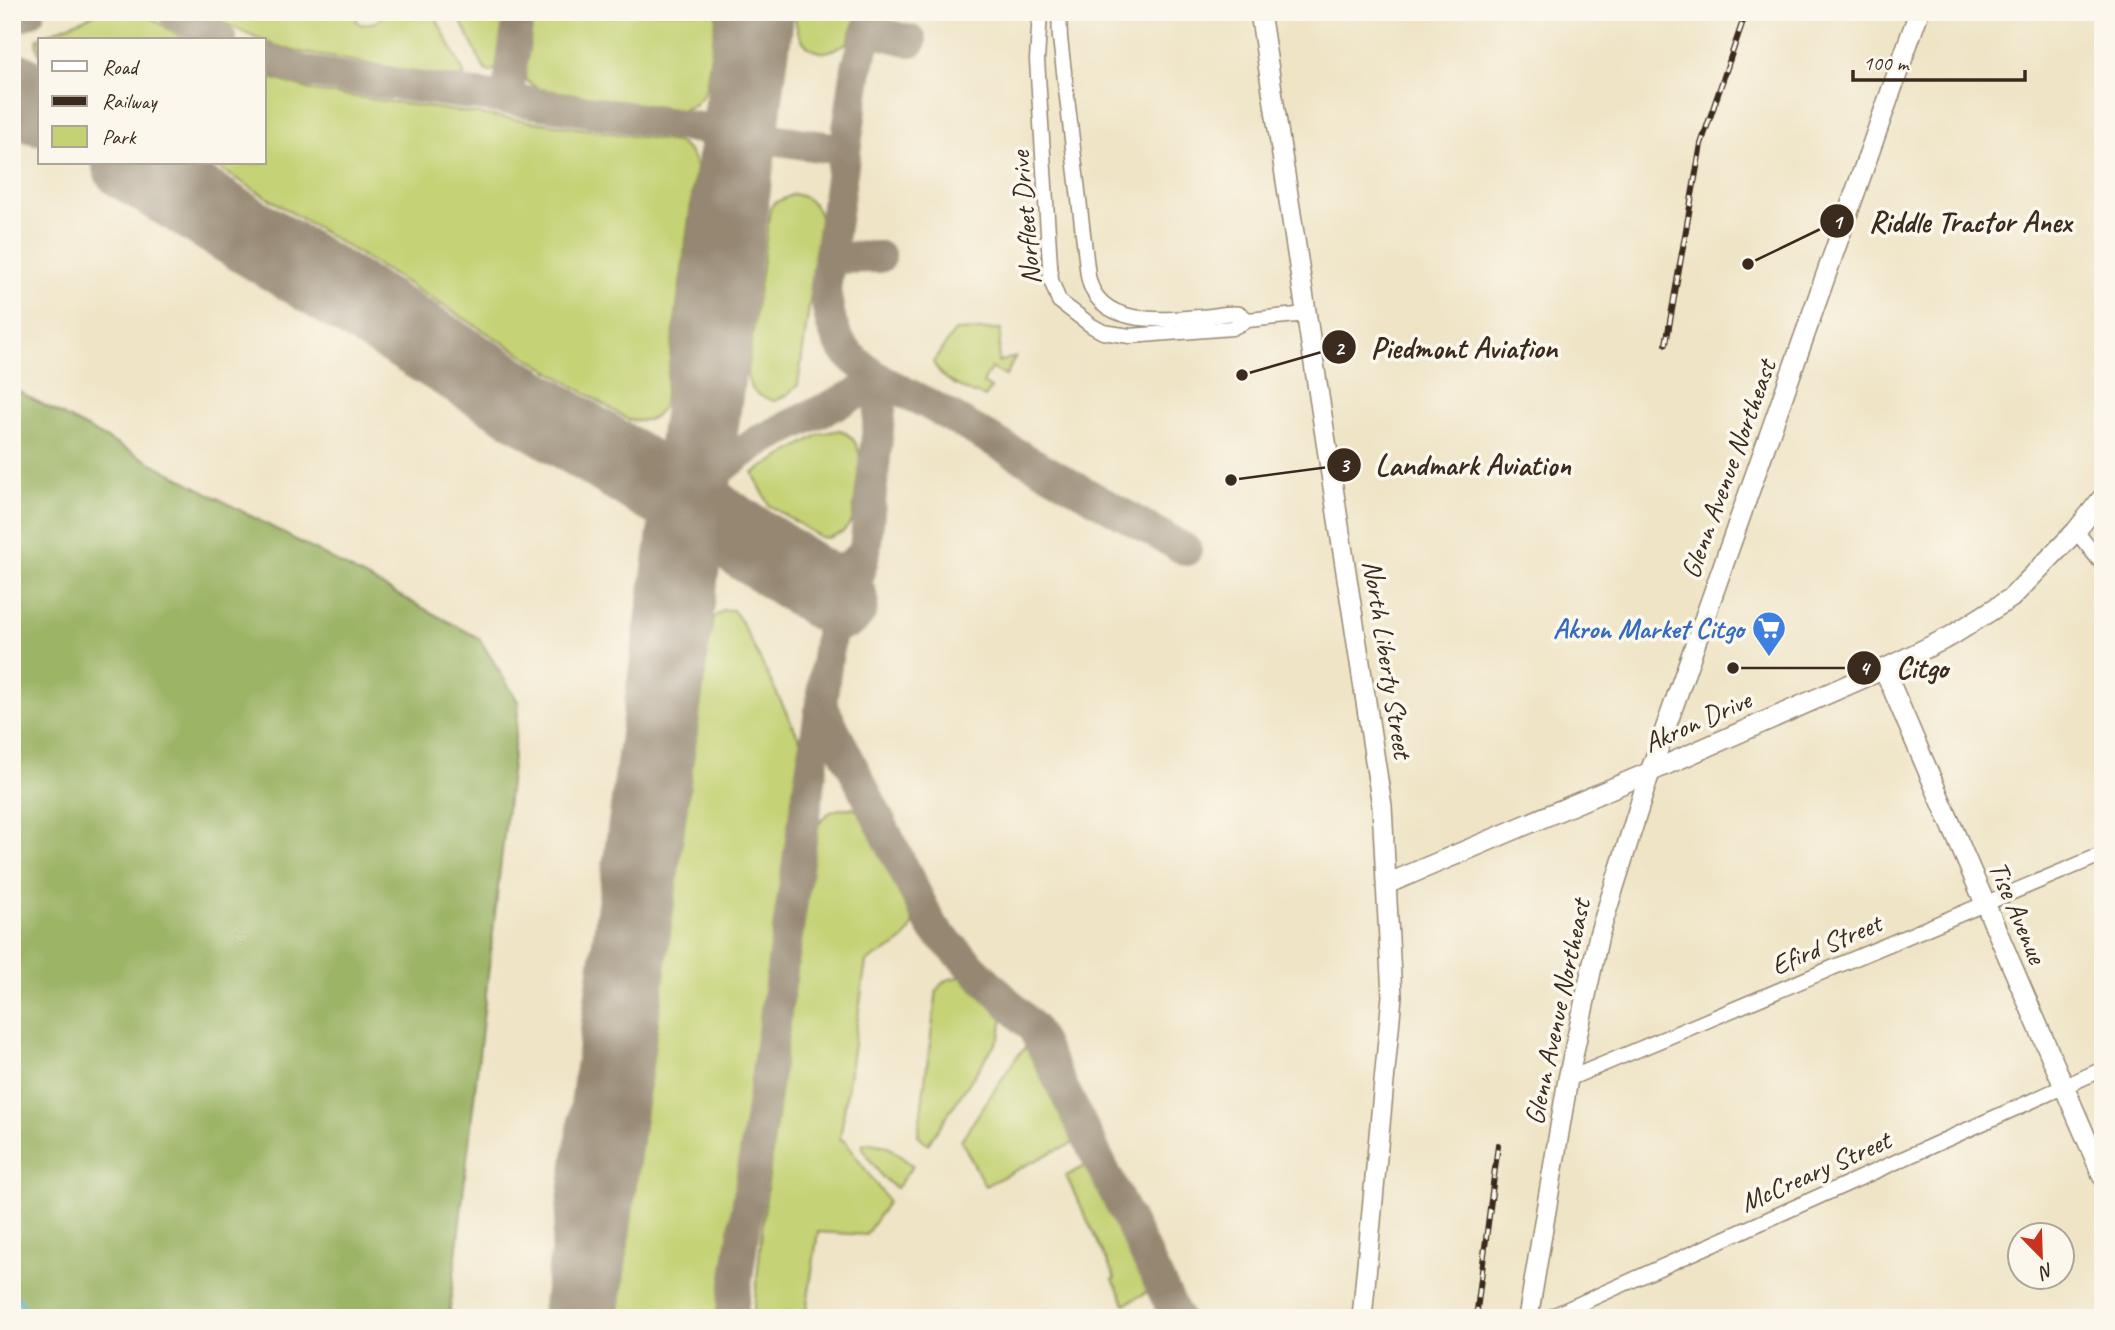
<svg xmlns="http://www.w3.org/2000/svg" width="2115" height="1330" font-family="Caveat,sans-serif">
<rect width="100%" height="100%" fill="#fbf7ec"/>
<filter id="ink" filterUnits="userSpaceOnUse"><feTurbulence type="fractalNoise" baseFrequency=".0143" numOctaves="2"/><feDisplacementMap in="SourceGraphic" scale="14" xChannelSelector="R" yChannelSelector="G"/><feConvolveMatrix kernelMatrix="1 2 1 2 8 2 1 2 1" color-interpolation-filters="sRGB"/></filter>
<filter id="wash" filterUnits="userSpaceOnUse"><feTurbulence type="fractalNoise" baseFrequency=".00686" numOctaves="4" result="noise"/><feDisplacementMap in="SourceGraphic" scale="28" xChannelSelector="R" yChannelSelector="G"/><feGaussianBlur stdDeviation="1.57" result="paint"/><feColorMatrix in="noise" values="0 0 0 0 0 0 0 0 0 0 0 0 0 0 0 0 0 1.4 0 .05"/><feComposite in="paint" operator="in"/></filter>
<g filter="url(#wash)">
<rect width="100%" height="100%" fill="#efe4c6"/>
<!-- green -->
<g fill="#c5d274" stroke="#807e49" stroke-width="2">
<path d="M100,12h42l44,28h-146v16l-4,-12 2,-6z"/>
<path d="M202,12h158l-4,8 5,5 15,-3 11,-10h46l32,63 -8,4 -163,-28 -34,-11z"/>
<path d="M456,12h54l-9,53 -11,7 -5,-2z"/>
<path d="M529,12h188l-11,76c-6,13 -11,19 -26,22l-140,-21c-7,-4 -15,-7 -17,-15 -4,-14 4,-46 6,-62z"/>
<path d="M796,12h62l-11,31c-7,3 -14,8 -21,9 -22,2 -32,-22 -30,-40z"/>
<path d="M264,76l50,15 363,51c11,7 16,12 19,25l-32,235c-6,18 -16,20 -35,18l-418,-257h53z"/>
<path d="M794,194c17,4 25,12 27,29l-23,162 -11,10 -13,6c-18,-6 -25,-9 -27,-28l23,-164 4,-6z"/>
<path d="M1001,329l-3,33 17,-5 -9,19 -15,-8 -8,15 8,5 -6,9 -8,-4 -3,1c-17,-9 -33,-14 -41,-32l22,-31z"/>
<path d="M840,430c14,7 18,14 20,29l-8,62 -9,11 -15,6 -8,-1 -51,-32 -16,-32 67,-39z"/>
<path d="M724,610h9l8,11 61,123 -80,574h-104l90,-669 6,-32z"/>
<path d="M852,808l10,5 9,11 43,84c2,34 -23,40 -48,54l-26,177 5,2 43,60 -22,34 -48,-3 -13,86h-52l10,-98 52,-385c5,-21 17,-27 37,-27z"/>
<path d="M961,977l8,3 34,36 -3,21 -72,107 -10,-9 19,-145c6,-10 13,-12 24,-13z"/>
<path d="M1031,1047l44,88 -3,9 -18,7 -69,35 -24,-46 57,-85 7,-7z"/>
<path d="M869,1143l18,3 26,20 -17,22 -13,-10 -21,-30v-3z"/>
<path d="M1090,1163l61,127 -26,14 -12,-25 2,-1 -49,-102z"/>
</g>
<!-- forest -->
<path fill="#9cb466" stroke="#6c6f42" stroke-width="2" d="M12,388l467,250 40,65 -70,615h-437z"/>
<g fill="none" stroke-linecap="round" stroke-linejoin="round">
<!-- stream -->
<path stroke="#54b1d2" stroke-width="3.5" d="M12,1291l23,27"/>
<!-- taxiway -->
<g stroke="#958772" stroke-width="32">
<path d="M174,12l47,28"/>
<path d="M12,19l17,-7"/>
<path d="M867,30l44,11"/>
<path d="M264,59l39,12 43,7 161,21 338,51"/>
<path d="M507,99l12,-87"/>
<path d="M829,258l51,-1"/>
<path d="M608,456l51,14 35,1 34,-14"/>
<path d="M690,505l23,-31 44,-32 126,-61 49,25 254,144"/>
<path d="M792,572c31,3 52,5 73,-22"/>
<path d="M821,704l112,224 100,100 144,290"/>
<path d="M731,1318l90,-614 11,-84 27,-46 6,-24 18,-169c-43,-29 -51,-40 -58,-92l32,-221 16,-56"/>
</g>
<!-- runway -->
<g stroke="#958772" stroke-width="77">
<path d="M12,90l28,17"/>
<path d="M130,163l560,342 150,97"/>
<path d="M580,1318l176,-1306"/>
</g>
</g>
</g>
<g filter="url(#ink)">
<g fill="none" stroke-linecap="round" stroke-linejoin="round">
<!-- street casing -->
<g stroke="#958772" stroke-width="17">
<g id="street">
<path d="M1040,12l-3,48 14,220 8,21 33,25 11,6 27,4 102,-8 16,-8 59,-6"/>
<path d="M1059,12l1,26 28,238c10,55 83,43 123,40 8,-1 21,-4 28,-2 4,1 6,4 9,6"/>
<path d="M2076,531l27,34"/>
<path d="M1568,1079l535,-225"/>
<path d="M1548,1318l555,-249"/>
</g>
</g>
<!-- secondary casing -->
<g stroke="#958772" stroke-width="22">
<g id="secondary">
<path d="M1260,12l122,794 10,190 -30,322"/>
<path d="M1884,669l219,508"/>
<path d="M1387,884l263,-112 234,-103 67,-33 60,-38 65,-67 27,-34"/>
<path d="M1528,1318l40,-239 31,-144 51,-163 269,-760"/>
</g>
</g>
<!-- street -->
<use href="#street" stroke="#fff" stroke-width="14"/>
<!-- secondary -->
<use href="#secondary" stroke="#fff" stroke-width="19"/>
<!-- rail casing -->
<g stroke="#3b2a1e" stroke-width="6">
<g id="rail">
<path d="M1666,344l35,-200 45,-132"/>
<path d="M1476,1318l22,-173"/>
</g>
</g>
<!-- rail -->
<use href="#rail" stroke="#fbf7ec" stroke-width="3.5" stroke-dasharray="10" stroke-linecap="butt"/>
</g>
</g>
<!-- icons -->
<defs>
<g id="supermarket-pin" transform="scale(1.75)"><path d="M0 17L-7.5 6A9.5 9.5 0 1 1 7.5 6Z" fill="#3f7fe0" stroke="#fbf7ec"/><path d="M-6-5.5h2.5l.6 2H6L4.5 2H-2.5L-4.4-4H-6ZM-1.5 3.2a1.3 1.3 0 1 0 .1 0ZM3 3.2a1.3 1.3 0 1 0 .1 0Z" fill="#fff"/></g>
</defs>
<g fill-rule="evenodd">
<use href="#supermarket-pin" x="1769" y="628"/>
</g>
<g text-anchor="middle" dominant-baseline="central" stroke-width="7" stroke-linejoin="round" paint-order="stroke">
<!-- street labels -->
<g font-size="28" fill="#3b2a1e" stroke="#fbf7ec">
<text transform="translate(1025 218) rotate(-95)">Norfleet Drive</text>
<text transform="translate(1728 469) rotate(-70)">Glenn Avenue Northeast</text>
<text transform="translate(1388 659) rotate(81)">North Liberty Street</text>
<text transform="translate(1697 721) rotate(-24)">Akron Drive</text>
<text transform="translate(2018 912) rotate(67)">Tise Avenue</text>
<text transform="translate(1826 944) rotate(-23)">Efird Street</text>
<text transform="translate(1557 1012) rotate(-78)">Glenn Avenue Northeast</text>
<text transform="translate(1815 1171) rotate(-24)">McCreary Street</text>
</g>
<!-- shop labels -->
<g font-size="28" font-weight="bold" fill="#366cbe" stroke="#fbf7ec" text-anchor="end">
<text x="1744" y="628">Akron Market Citgo</text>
</g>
</g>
<!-- callouts -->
<path fill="none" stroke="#3b2a1e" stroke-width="2.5" d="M1748 264L1837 221M1242 375L1339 347M1231 480L1344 465M1733 668L1864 668"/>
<g fill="#3b2a1e" stroke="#fbf7ec" stroke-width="2.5">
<circle cx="1748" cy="264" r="7"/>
<circle cx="1242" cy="375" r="7"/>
<circle cx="1231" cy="480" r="7"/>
<circle cx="1733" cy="668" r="7"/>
<circle cx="1837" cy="221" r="18"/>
<circle cx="1339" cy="347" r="18"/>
<circle cx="1344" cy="465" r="18"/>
<circle cx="1864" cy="668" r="18"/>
</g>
<g font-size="21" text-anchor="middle" font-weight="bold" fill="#fff">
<text x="1837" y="229">1</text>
<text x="1339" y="355">2</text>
<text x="1344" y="472">3</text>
<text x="1864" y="675">4</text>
</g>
<g font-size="30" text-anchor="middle" font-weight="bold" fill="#3b2a1e" stroke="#fbf7ec" stroke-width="7" stroke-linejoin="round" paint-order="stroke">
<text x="1970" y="232">Riddle Tractor Anex</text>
<text x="1464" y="358">Piedmont Aviation</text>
<text x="1473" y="475">Landmark Aviation</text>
<text x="1922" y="678">Citgo</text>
</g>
<!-- margin -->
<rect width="2115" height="1330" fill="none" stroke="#fbf7ec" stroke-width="42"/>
<!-- legend -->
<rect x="38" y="38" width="228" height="126" fill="#fbf7ec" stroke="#aea59a" stroke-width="2"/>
<rect x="52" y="61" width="35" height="10" fill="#ffffff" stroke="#aea59a" stroke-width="2"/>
<text x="102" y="74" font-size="21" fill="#3b2a1e">Road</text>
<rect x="52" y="96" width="35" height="10" fill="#3b2a1e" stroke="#aea59a" stroke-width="2"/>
<text x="102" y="108" font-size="21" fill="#3b2a1e">Railway</text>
<rect x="52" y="126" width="35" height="21" fill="#c5d274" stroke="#aea59a" stroke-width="2"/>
<text x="102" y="144" font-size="21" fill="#3b2a1e">Park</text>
<!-- north arrow -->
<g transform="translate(2041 1256) rotate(157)"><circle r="33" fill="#fbf7ec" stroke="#aea59a" stroke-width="2"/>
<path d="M0-5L12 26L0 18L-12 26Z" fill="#c8321e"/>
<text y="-10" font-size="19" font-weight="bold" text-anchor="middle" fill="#3b2a1e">N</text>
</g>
<!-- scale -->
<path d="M1853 70v10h172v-10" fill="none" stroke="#3b2a1e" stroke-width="3.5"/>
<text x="1863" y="70" font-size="21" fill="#3b2a1e" stroke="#fbf7ec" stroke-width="5" paint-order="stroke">100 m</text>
</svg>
